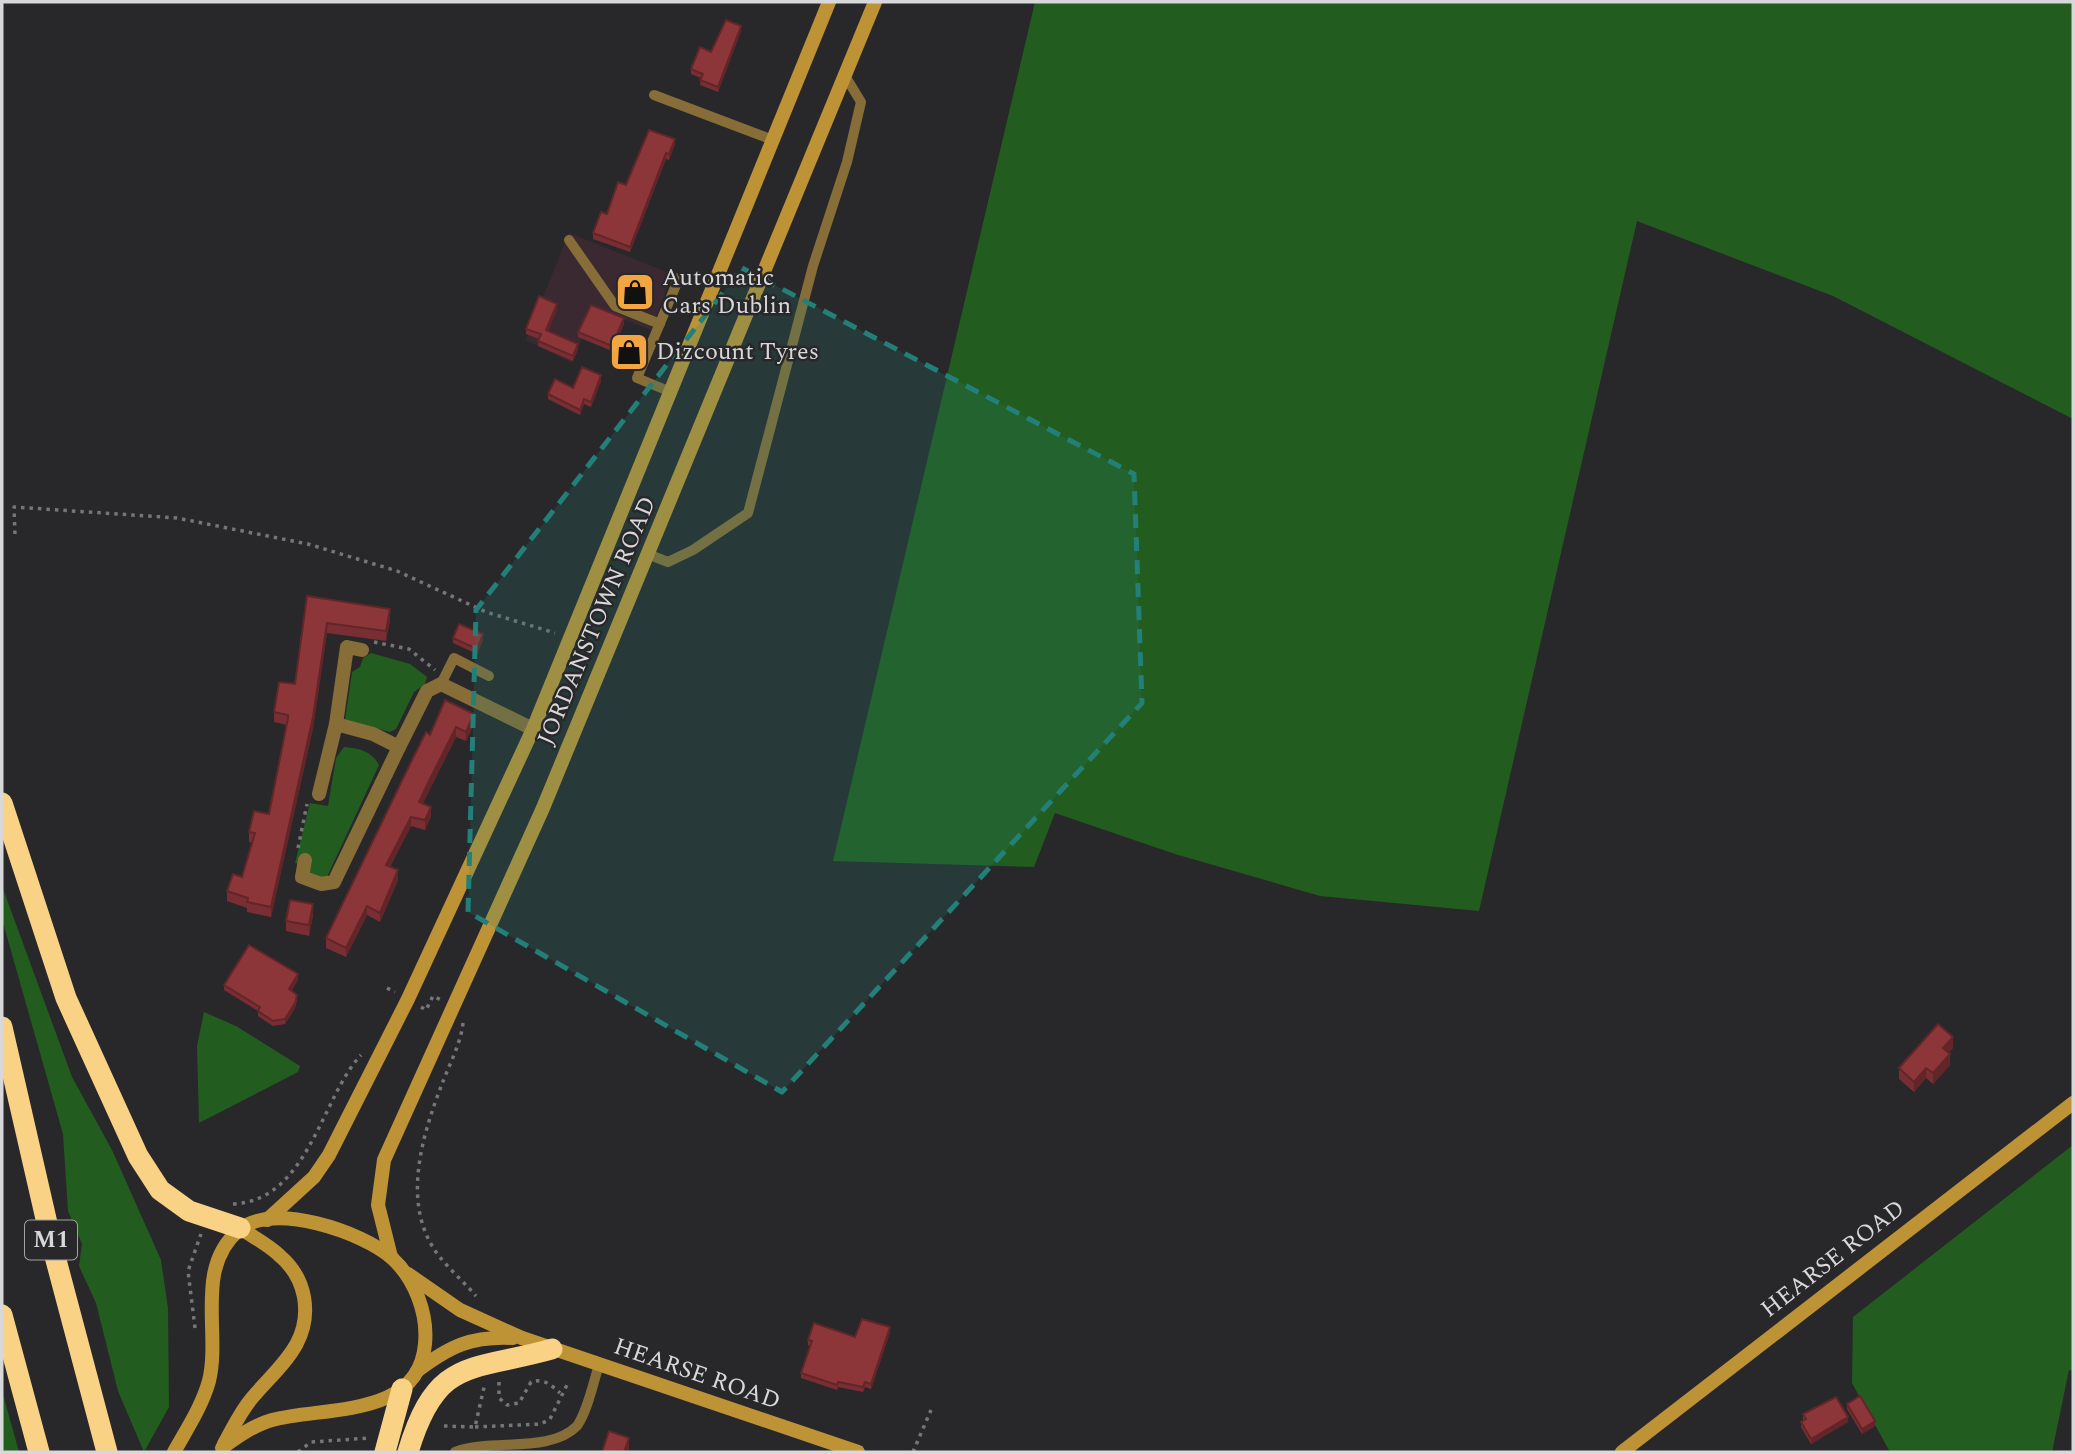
<svg xmlns="http://www.w3.org/2000/svg" width="2075" height="1454" font-family="Spectral,serif">
<rect width="100%" height="100%" fill="#28282a"/>
<!-- commercial -->
<path fill="#3b2932" d="M569,233l103,41 -21,56 -57,-22 -22,55 -46,-23z"/>
<!-- green -->
<g fill="#235c1f">
<path d="M1035,2h1038v417l-240,-123 -196,-75 -158,690 -159,-15 -145,-42 -120,-41 -21,54 -201,-6z"/>
<path d="M371,653l39,11 17,13 -2,7 -11,8 -18,37 -6,3 -45,-12 7,-48 8,-5 3,-9z"/>
<path d="M344,747c14,1 28,4 35,18l-52,112 -6,4 -10,-5 -3,-10 -13,-3 15,-60 18,3 8,-48z"/>
<path d="M2,886l70,191 40,73 49,110 7,48 1,99 -25,45 -26,-61 -22,-88 -17,-37 3,-22 -14,-33 -5,-77 -61,-215z"/>
<path d="M204,1012l32,14 64,40 -2,6 -99,51 -2,-77z"/>
<path d="M2073,1145v226l-4,-1 -17,82h-162l-38,-69 1,-66z"/>
<path d="M2,1391l17,61h-17z"/>
</g>
<g fill="none" stroke-linecap="round" stroke-linejoin="round">
<!-- path -->
<g stroke="#767678" stroke-width="3.5" stroke-dasharray="3.5 5" stroke-linecap="butt">
<path d="M15,534l-1,-27 163,11 131,26 89,27 89,41 69,21"/>
<path d="M374,642l35,7 26,21"/>
<path d="M298,848l9,-44"/>
<path d="M387,988l8,4"/>
<path d="M421,1007l5,3 7,-14 8,4"/>
<path d="M463,1023c-2,20 -14,42 -21,61 -20,52 -42,122 -3,172 11,14 25,26 37,40"/>
<path d="M233,1204c75,-3 89,-108 128,-149"/>
<path d="M195,1328l-7,-57 13,-37"/>
<path d="M499,1382v16l8,7 12,-2 12,-21c13,-4 20,3 29,11"/>
<path d="M444,1426l31,1 10,-44"/>
<path d="M475,1427l66,-3 9,-5 17,-34"/>
<path d="M298,1452l13,-10 59,-4"/>
<path d="M913,1452l18,-42"/>
</g>
<!-- service -->
<g stroke="#876d37" stroke-width="10">
<path d="M654,95l119,45"/>
<path d="M569,240l46,66 45,18"/>
<path d="M671,392l-34,-14 42,-100"/>
<path d="M650,555l18,7 25,-12 55,-37 65,-247 34,-104 14,-60 -17,-28"/>
<path d="M441,684l13,-26 35,18"/>
<path d="M455,1452c37,-14 94,2 122,-26 11,-16 16,-43 22,-61"/>
</g>
<!-- minor -->
<g stroke="#876d37" stroke-width="14">
<path d="M399,747l28,-56 14,-7 92,45"/>
<path d="M319,794l17,-70"/>
<path d="M305,860l-3,17 19,7 13,-2 65,-135 -26,-13 -37,-10 11,-77 15,3"/>
</g>
<!-- secondary -->
<g stroke="#be9336" stroke-width="14">
<path d="M267,1220l47,-43 15,-22 79,-156 125,-270 296,-727"/>
<path d="M391,1257l-13,-52 6,-45 159,-352 332,-806"/>
<path d="M408,1274l52,36 62,28 336,114"/>
<path d="M417,1371c33,-25 54,-35 96,-33"/>
<path d="M224,1444c9,-16 16,-32 28,-46 27,-32 60,-55 52,-101 -3,-16 -11,-30 -24,-41 -11,-11 -27,-19 -40,-28"/>
<path d="M174,1452c13,-23 28,-46 35,-71 12,-49 -15,-113 30,-151 33,-29 124,2 153,28 23,21 36,56 33,86 -6,75 -102,62 -153,76 -18,5 -35,17 -50,28"/>
<path d="M1622,1452l451,-349"/>
</g>
<!-- motorway -->
<g stroke="#f9d285" stroke-width="21">
<path d="M2,803l64,195 72,158 22,34 29,21 51,17"/>
<path d="M2,1027l50,218 55,207"/>
<path d="M2,1315l37,137"/>
<path d="M385,1452l17,-63"/>
<path d="M408,1452c29,-96 62,-80 144,-103"/>
</g>
</g>
<!-- wall -->
<g fill="#782e32">
<path d="M741,31l-23,61 -18,-7 1,-7 -10,-4v-5l20,-17z"/>
<path d="M675,144l-6,16 -3,-1 -36,93 -37,-13v-6l33,-48z"/>
<path d="M557,309l-9,22 30,18 -5,12 -35,-15 1,-7 -13,-5v-5z"/>
<path d="M624,324l-12,27 -34,-14v-5z"/>
<path d="M601,381l-10,26 -7,-3 -4,11 -32,-16v-5z"/>
<path d="M307,596l83,23 -4,22 -59,-8 -14,95 -42,189 -24,-5v-4l-20,-7v-10l15,-14 10,-34 -3,-1v-10l20,-18 18,-89 -13,-3v-10l21,-28z"/>
<path d="M453,638l30,2 -6,14 -24,-11z"/>
<path d="M445,700l29,24 -8,17 -10,-4 -33,66 8,13 -6,14 -14,-4 -21,41 8,13 -18,42 -13,-7 -21,42 -20,-9v-10l104,-203z"/>
<path d="M313,915l-4,21 -23,-5v-10z"/>
<path d="M298,980l-7,11 6,9 -2,8 -10,16 -12,2 -15,-10v-5l-34,-21v-5z"/>
<path d="M1953,1048l-5,5 2,12 -17,19 -7,-6 -12,14 -15,-13v-11z"/>
<path d="M890,1332l-19,57 -6,-2 -2,5 -25,-5 -1,3 -36,-12v-5l9,-27 -2,-1v-5l47,-3z"/>
<path d="M1847,1404l28,22 -13,8 -15,-25z"/>
<path d="M1803,1414l45,8 -37,22 -10,-17v-5l2,-1z"/>
</g>
<!-- shaded-wall -->
<g fill="#622629">
<path d="M741,26v5l-23,61v-5z"/>
<path d="M675,139v5l-6,16v-6z"/>
<path d="M666,153v6l-36,93v-5z"/>
<path d="M557,304v5l-11,26v-5z"/>
<path d="M624,318v6l-12,27v-5z"/>
<path d="M578,344v5l-5,12v-5z"/>
<path d="M601,375v6l-10,26v-5z"/>
<path d="M584,399v5l-4,11v-5z"/>
<path d="M390,609v10l-4,22v-10z"/>
<path d="M327,623v10l-14,95 -42,189v-10z"/>
<path d="M483,634v6l-6,14v-5z"/>
<path d="M474,714v10l-8,17v-9z"/>
<path d="M456,727v10l-37,74v-9z"/>
<path d="M431,807v9l-6,14v-10z"/>
<path d="M411,817v9l-25,48v-9z"/>
<path d="M398,870v10l-18,42v-9z"/>
<path d="M313,904v11l-4,21v-11z"/>
<path d="M367,906v9l-21,42v-9z"/>
<path d="M298,974v6l-9,15v-6z"/>
<path d="M297,995l-2,13 -10,16v-5z"/>
<path d="M1953,1037v11l-10,11v-11z"/>
<path d="M1950,1054v11l-17,19v-11z"/>
<path d="M1926,1068v10l-12,14v-10z"/>
<path d="M890,1327v5l-19,57v-5z"/>
<path d="M1848,1417v5l-37,22v-5z"/>
<path d="M1875,1421v5l-13,8v-5z"/>
<path d="M629,1438v11l-1,3h-4z"/>
</g>
<!-- building -->
<g fill="#8c363a" stroke="#622629" stroke-width="2">
<path d="M726,20l15,6 -23,61 -18,-7 3,-6 -12,-5 9,-22 11,5z"/>
<path d="M649,130l26,9 -6,15 -3,-1 -36,94 -37,-14 8,-21 6,2 11,-32 8,3z"/>
<path d="M539,296l18,8 -11,26 32,14 -5,12 -35,-15 3,-7 -15,-5z"/>
<path d="M591,305l33,13 -12,28 -34,-14z"/>
<path d="M582,367l19,8 -10,27 -7,-3 -4,11 -32,-16 7,-15 18,9z"/>
<path d="M307,596l83,13 -4,22 -59,-8 -14,94 -42,190 -24,-5 1,-4 -21,-7 6,-17 9,3 13,-44 -6,-1 5,-21 15,3 19,-96v-3l-14,-3 5,-30 16,2z"/>
<path d="M459,624l24,10 -6,15 -24,-11z"/>
<path d="M445,700l29,14 -8,18 -10,-5 -30,60 -7,15 12,5 -6,13 -14,-3 -25,48 12,5 -18,43 -13,-7 -21,42 -20,-10 85,-176 15,-30 4,3z"/>
<path d="M290,900l23,4 -4,21 -23,-4z"/>
<path d="M249,945l49,29 -9,15 8,6 -2,8 -10,16 -12,2 -15,-10 2,-4 -36,-22z"/>
<path d="M1938,1024l15,13 -10,11 7,6 -17,19 -7,-5 -12,14 -15,-14z"/>
<path d="M862,1319l28,8 -19,57 -6,-2 -2,5 -25,-5 -1,3 -36,-12 11,-32 -4,-1 6,-17 41,14z"/>
<path d="M1860,1396l15,25 -13,8 -15,-25z"/>
<path d="M1836,1397l12,20 -37,22 -10,-17 5,-3 -3,-5z"/>
<path d="M609,1431l20,7 -5,14h-22z"/>
</g>
<!-- marked area -->
<path fill="#238079" fill-opacity="0.2" stroke="#238079" stroke-width="5" stroke-dasharray="14 9" stroke-linejoin="round" d="M742,268l392,206 8,229 -360,389 -314,-180 8,-302z"/>
<!-- icons -->
<defs>
<g id="shop-square" transform="scale(2.0125)"><rect x="-9" y="-9" width="18" height="18" rx="4" fill="#f2a541" stroke="#28282a"/><path d="M-5-2.5h2.3a2.7 3.5 0 0 1 5.4 0H5L5.5 6h-11ZM-1.5-2.5h3a1.5 2.3 0 0 0-3 0Z" fill="#111"/></g>
</defs>
<g fill-rule="evenodd">
<use href="#shop-square" x="635" y="292"/>
<use href="#shop-square" x="629" y="352"/>
</g>
<g text-anchor="middle" dominant-baseline="central" stroke-width="5" stroke-linejoin="round" paint-order="stroke">
<!-- shield labels -->
<rect fill="#28282a" stroke="#a3a3a5" stroke-width="2" x="25" y="1220.5" width="52" height="39" rx="5"/>
<g font-size="23" font-weight="bold" fill="#d8d8da">
<text x="51" y="1240">M1</text>
</g>
<!-- poi labels -->
<g font-size="24" fill="#d8d8da" stroke="#28282a" text-anchor="start">
<text x="662" y="278">Automatic<tspan x="662" dy="28">Cars Dublin</tspan></text>
<text x="656" y="352">Dizcount Tyres</text>
</g>
<!-- street labels -->
<g font-size="24" fill="#d8d8da" stroke="#28282a">
<text transform="translate(597 621) rotate(-67)">JORDANSTOWN ROAD</text>
<text transform="translate(1833 1259) rotate(-38)">HEARSE ROAD</text>
<text transform="translate(697 1374) rotate(19)">HEARSE ROAD</text>
</g>
</g>
<!-- border -->
<rect width="2075" height="1454" fill="none" stroke="#d8d8da" stroke-width="7"/>
</svg>
